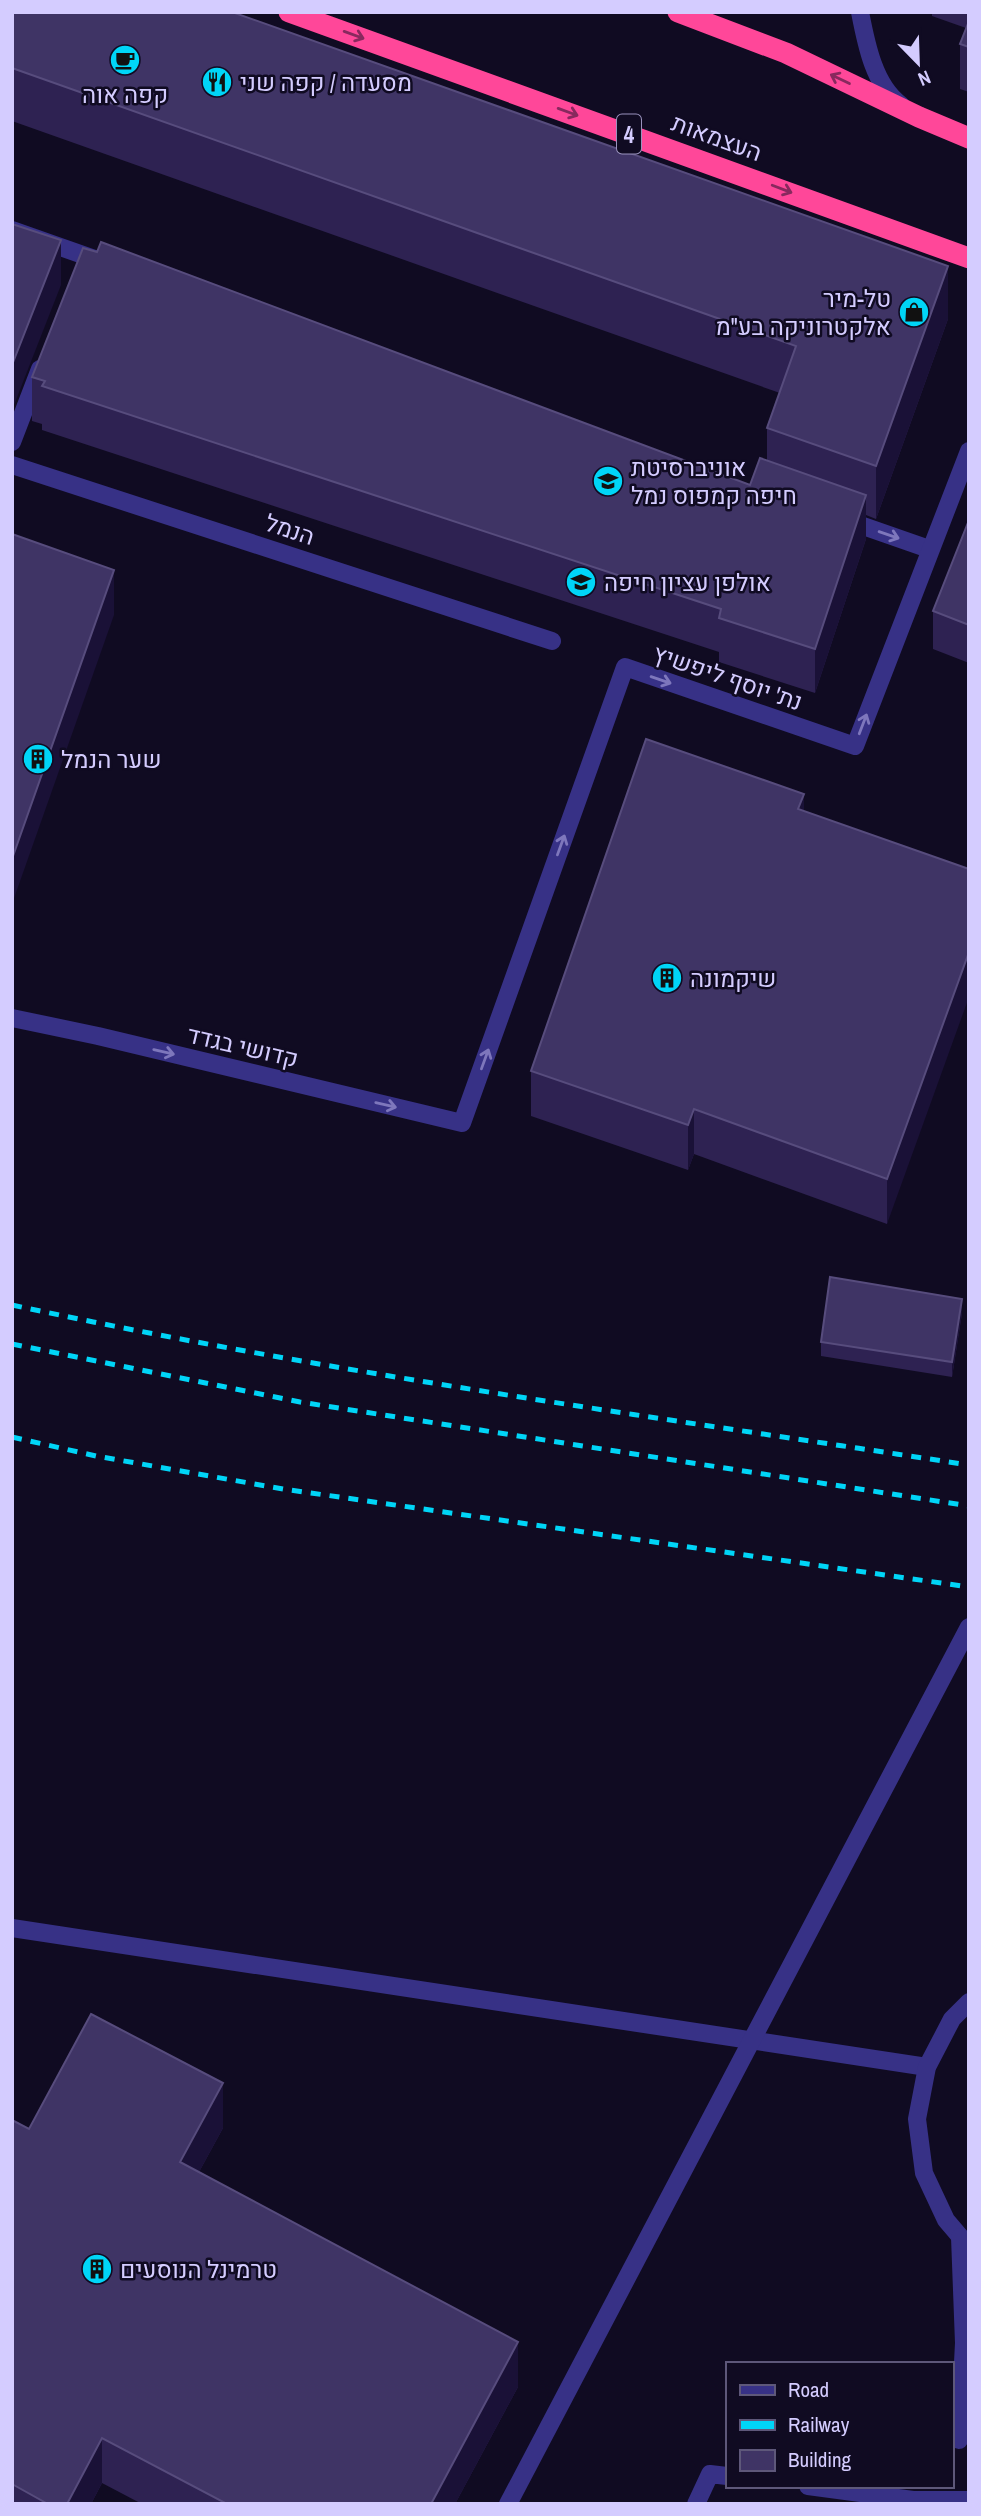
<svg xmlns="http://www.w3.org/2000/svg" width="981" height="2516" font-family="'Archivo Narrow',Heebo,sans-serif">
<rect width="100%" height="100%" fill="#100b22"/>
<g fill="none" stroke-linecap="round" stroke-linejoin="round">
<!-- minor -->
<g stroke="#373186" stroke-width="18">
<path d="M860,12c6,31 14,74 41,93"/>
<path d="M12,230l91,32"/>
<path d="M12,442l28,-73"/>
<path d="M12,465l540,176"/>
<path d="M843,519l86,30"/>
<path d="M12,1018l86,18 364,87 163,-456 230,79 114,-295"/>
<path d="M12,1928l915,139"/>
<path d="M969,2002l-17,17 -25,48 -10,52 7,54 22,47 23,27"/>
<path d="M959,2440l5,-97 -4,-106"/>
<path d="M808,2486l105,14h56"/>
<path d="M696,2504l14,-30 17,2"/>
</g>
<!-- highway -->
<g stroke="#ff4799" stroke-width="21">
<path d="M289,12l680,246"/>
<path d="M678,12l108,41 133,64 50,21"/>
</g>
<!-- rail -->
<g stroke="#00d5f7" stroke-width="5" stroke-dasharray="10 9" stroke-linecap="butt">
<path d="M12,1305c316,68 637,111 957,160"/>
<path d="M12,1344l288,58 669,104"/>
<path d="M12,1437l84,19 187,33 686,98"/>
</g>
<!-- minor-bridge -->
<path stroke="#373186" stroke-width="18" d="M508,2504l461,-877"/>
</g>
<!-- wall -->
<g fill="#2e2252">
<path d="M12,12l936,307 -72,200 -10,-4v24l-51,154 -96,-31v-10l-677,-222v-6l-10,-3v-44l718,108 17,-24v-33l13,-35 -768,-272z"/>
<path d="M932,12h37v80l-9,-3v-45l6,-16 -34,-12z"/>
<path d="M969,520v143l-36,-14v-38z"/>
<path d="M804,811l165,58 -82,355 -193,-70 -6,16 -157,-54v-45z"/>
<path d="M962,1313l-10,64 -131,-21v-14z"/>
<path d="M12,2120l17,9 194,-1 -24,44 319,215 -63,117h-313l-40,-21 -11,21h-79z"/>
</g>
<!-- shaded-wall -->
<g fill="#1a1137">
<path d="M61,240v45l-49,125v-45z"/>
<path d="M948,266v53l-72,200v-53z"/>
<path d="M866,495v44l-51,154v-44z"/>
<path d="M114,570v45l-102,289v-45z"/>
<path d="M804,794v45l-6,-30z"/>
<path d="M969,952v45l-82,227v-45z"/>
<path d="M694,1109v45l-6,16v-45z"/>
<path d="M962,1299v14l-10,64v-15z"/>
<path d="M223,2083v45l-43,79v-45z"/>
<path d="M518,2342v45l-63,117h-24z"/>
<path d="M102,2438v45l-11,21h-24z"/>
</g>
<!-- building -->
<g fill="#3f3465" stroke="#574c7d" stroke-width="2">
<path d="M12,12h220l716,254 -72,200 -109,-38 29,-82 -784,-278z"/>
<path d="M969,21v26l-9,-3z"/>
<path d="M12,224l49,16 -49,125z"/>
<path d="M101,242l649,243 10,-27 106,37 -51,154 -96,-31 2,-9 -679,-223 3,-5 -13,-4 51,-129 14,4z"/>
<path d="M969,520v105l-36,-14z"/>
<path d="M12,534l102,36 -102,289z"/>
<path d="M646,739l158,55 -6,15 171,60v83l-82,227 -193,-70 -6,16 -157,-54z"/>
<path d="M830,1277l132,22 -10,63 -131,-20z"/>
<path d="M91,2014l132,69 -43,79 338,180 -87,162h-204l-125,-66 -35,66h-19l-36,-20v-364l17,9z"/>
</g>
<!-- one-way arrows -->
<defs><path id="oneway-shaft" d="M-6 0H5M1.5-3L5.5 0L1.5 3" fill="none" stroke-width="1.6" stroke-linecap="round" stroke-linejoin="round" transform="scale(1.75)"/></defs>
<g stroke="#88295e">
<use href="#oneway-shaft" transform="translate(354 35) rotate(20)"/>
<use href="#oneway-shaft" transform="translate(840 79) rotate(-154)"/>
<use href="#oneway-shaft" transform="translate(568 112) rotate(20)"/>
<use href="#oneway-shaft" transform="translate(782 189) rotate(21)"/>
</g>
<g stroke="#7e77bc">
<use href="#oneway-shaft" transform="translate(889 535) rotate(19)"/>
<use href="#oneway-shaft" transform="translate(661 680) rotate(19)"/>
<use href="#oneway-shaft" transform="translate(863 724) rotate(-69)"/>
<use href="#oneway-shaft" transform="translate(561 845) rotate(-70)"/>
<use href="#oneway-shaft" transform="translate(164 1052) rotate(13)"/>
<use href="#oneway-shaft" transform="translate(485 1059) rotate(-70)"/>
<use href="#oneway-shaft" transform="translate(386 1105) rotate(13)"/>
</g>
<!-- icons -->
<defs>
<g id="cafe-disc" transform="scale(1.575)"><circle r="9.5" fill="#00d5f7" stroke="#100b22"/><path d="M-5.5-4.5H6V0H3Q3 3.5 0 3.5H-2.5Q-5.5 3.5-5.5 0ZM3-3.2v2h1.7v-2ZM-6 4.5H4V6H-6Z" fill="#111"/></g>
<g id="restaurant-disc" transform="scale(1.575)"><circle r="9.5" fill="#00d5f7" stroke="#100b22"/><path d="M-5-6h1v4h1v-4h1v4h1v-4h1v5L-1.5 .5V6h-2V.5L-5-1ZM5-6V6H3V1.5H1.5Q1.5-4 5-6Z" fill="#111"/></g>
<g id="shop-disc" transform="scale(1.575)"><circle r="9.5" fill="#00d5f7" stroke="#100b22"/><path d="M-5-2.5h2.3a2.7 3.5 0 0 1 5.4 0H5L5.5 6h-11ZM-1.5-2.5h3a1.5 2.3 0 0 0-3 0Z" fill="#111"/></g>
<g id="school-disc" transform="scale(1.575)"><circle r="9.5" fill="#00d5f7" stroke="#100b22"/><path d="M0-5L7-2L0 1L-7-2ZM-4 1L0 2.5L4 1V4Q0 6-4 4Z" fill="#111"/></g>
<g id="building-disc" transform="scale(1.575)"><circle r="9.5" fill="#00d5f7" stroke="#100b22"/><path d="M-4-6H4V6H1V3H-1V6H-4ZM-2.5-4.3h1.7v1.8h-1.7ZM.8-4.3h1.7v1.8H.8ZM-2.5-1h1.7V.8h-1.7ZM.8-1h1.7V.8H.8Z" fill="#111"/></g>
</defs>
<g fill-rule="evenodd">
<use href="#cafe-disc" x="125" y="60"/>
<use href="#restaurant-disc" x="217" y="82"/>
<use href="#shop-disc" x="914" y="312"/>
<use href="#school-disc" x="608" y="481"/>
<use href="#school-disc" x="581" y="582"/>
<use href="#building-disc" x="38" y="759"/>
<use href="#building-disc" x="667" y="978"/>
<use href="#building-disc" x="97" y="2269"/>
</g>
<g text-anchor="middle" dominant-baseline="central" stroke-width="5" stroke-linejoin="round" paint-order="stroke">
<!-- shield labels -->
<rect fill="#100b22" stroke="#9992bd" stroke-width="2" x="617" y="114.5" width="24" height="39" rx="5"/>
<g font-size="23" font-weight="bold" fill="#d4ccff">
<text x="629" y="134">4</text>
</g>
<!-- poi labels -->
<g font-size="24" fill="#d4ccff" stroke="#100b22" text-anchor="start">
<text x="240" y="82">מסעדה / קפה שני</text>
<text x="125" y="94" text-anchor="middle">קפה אוה</text>
<text x="891" y="298" text-anchor="end">טל-מיר<tspan x="891" dy="28">אלקטרוניקה בע"מ</tspan></text>
<text x="631" y="467">אוניברסיטת<tspan x="631" dy="28">חיפה קמפוס נמל</tspan></text>
<text x="604" y="582">אולפן עציון חיפה</text>
<text x="61" y="759">שער הנמל</text>
<text x="690" y="978">שיקמונה</text>
<text x="120" y="2269">טרמינל הנוסעים</text>
</g>
<!-- street labels -->
<g font-size="24" fill="#d4ccff" stroke="#100b22">
<text transform="translate(717 137) rotate(20)">העצמאות</text>
<text transform="translate(290 529) rotate(18)">הנמל</text>
<text transform="translate(728 677) rotate(19)">נת' יוסף ליפשיץ</text>
<text transform="translate(243 1046) rotate(13)">קדושי בגדד</text>
</g>
</g>
<!-- border -->
<rect width="981" height="2516" fill="none" stroke="#d4ccff" stroke-width="28"/>
<!-- legend -->
<rect x="726" y="2362" width="228" height="126" fill="#100b22" stroke="#5e587a" stroke-width="2"/>
<rect x="740" y="2385" width="35" height="10" fill="#373186" stroke="#5e587a" stroke-width="2"/>
<text x="788" y="2397" font-size="21" fill="#d4ccff">Road</text>
<rect x="740" y="2420" width="35" height="10" fill="#00d5f7" stroke="#5e587a" stroke-width="2"/>
<text x="788" y="2432" font-size="21" fill="#d4ccff">Railway</text>
<rect x="740" y="2450" width="35" height="21" fill="#3f3465" stroke="#5e587a" stroke-width="2"/>
<text x="788" y="2467" font-size="21" fill="#d4ccff">Building</text>
<!-- north arrow -->
<g transform="translate(918 63) rotate(157)" stroke="#100b22" stroke-width="5" paint-order="stroke">
<path d="M0-5L12 26L0 18L-12 26Z" fill="#d4ccff"/>
<text y="-10" font-size="19" font-weight="bold" text-anchor="middle" fill="#d4ccff">N</text>
</g>
</svg>
